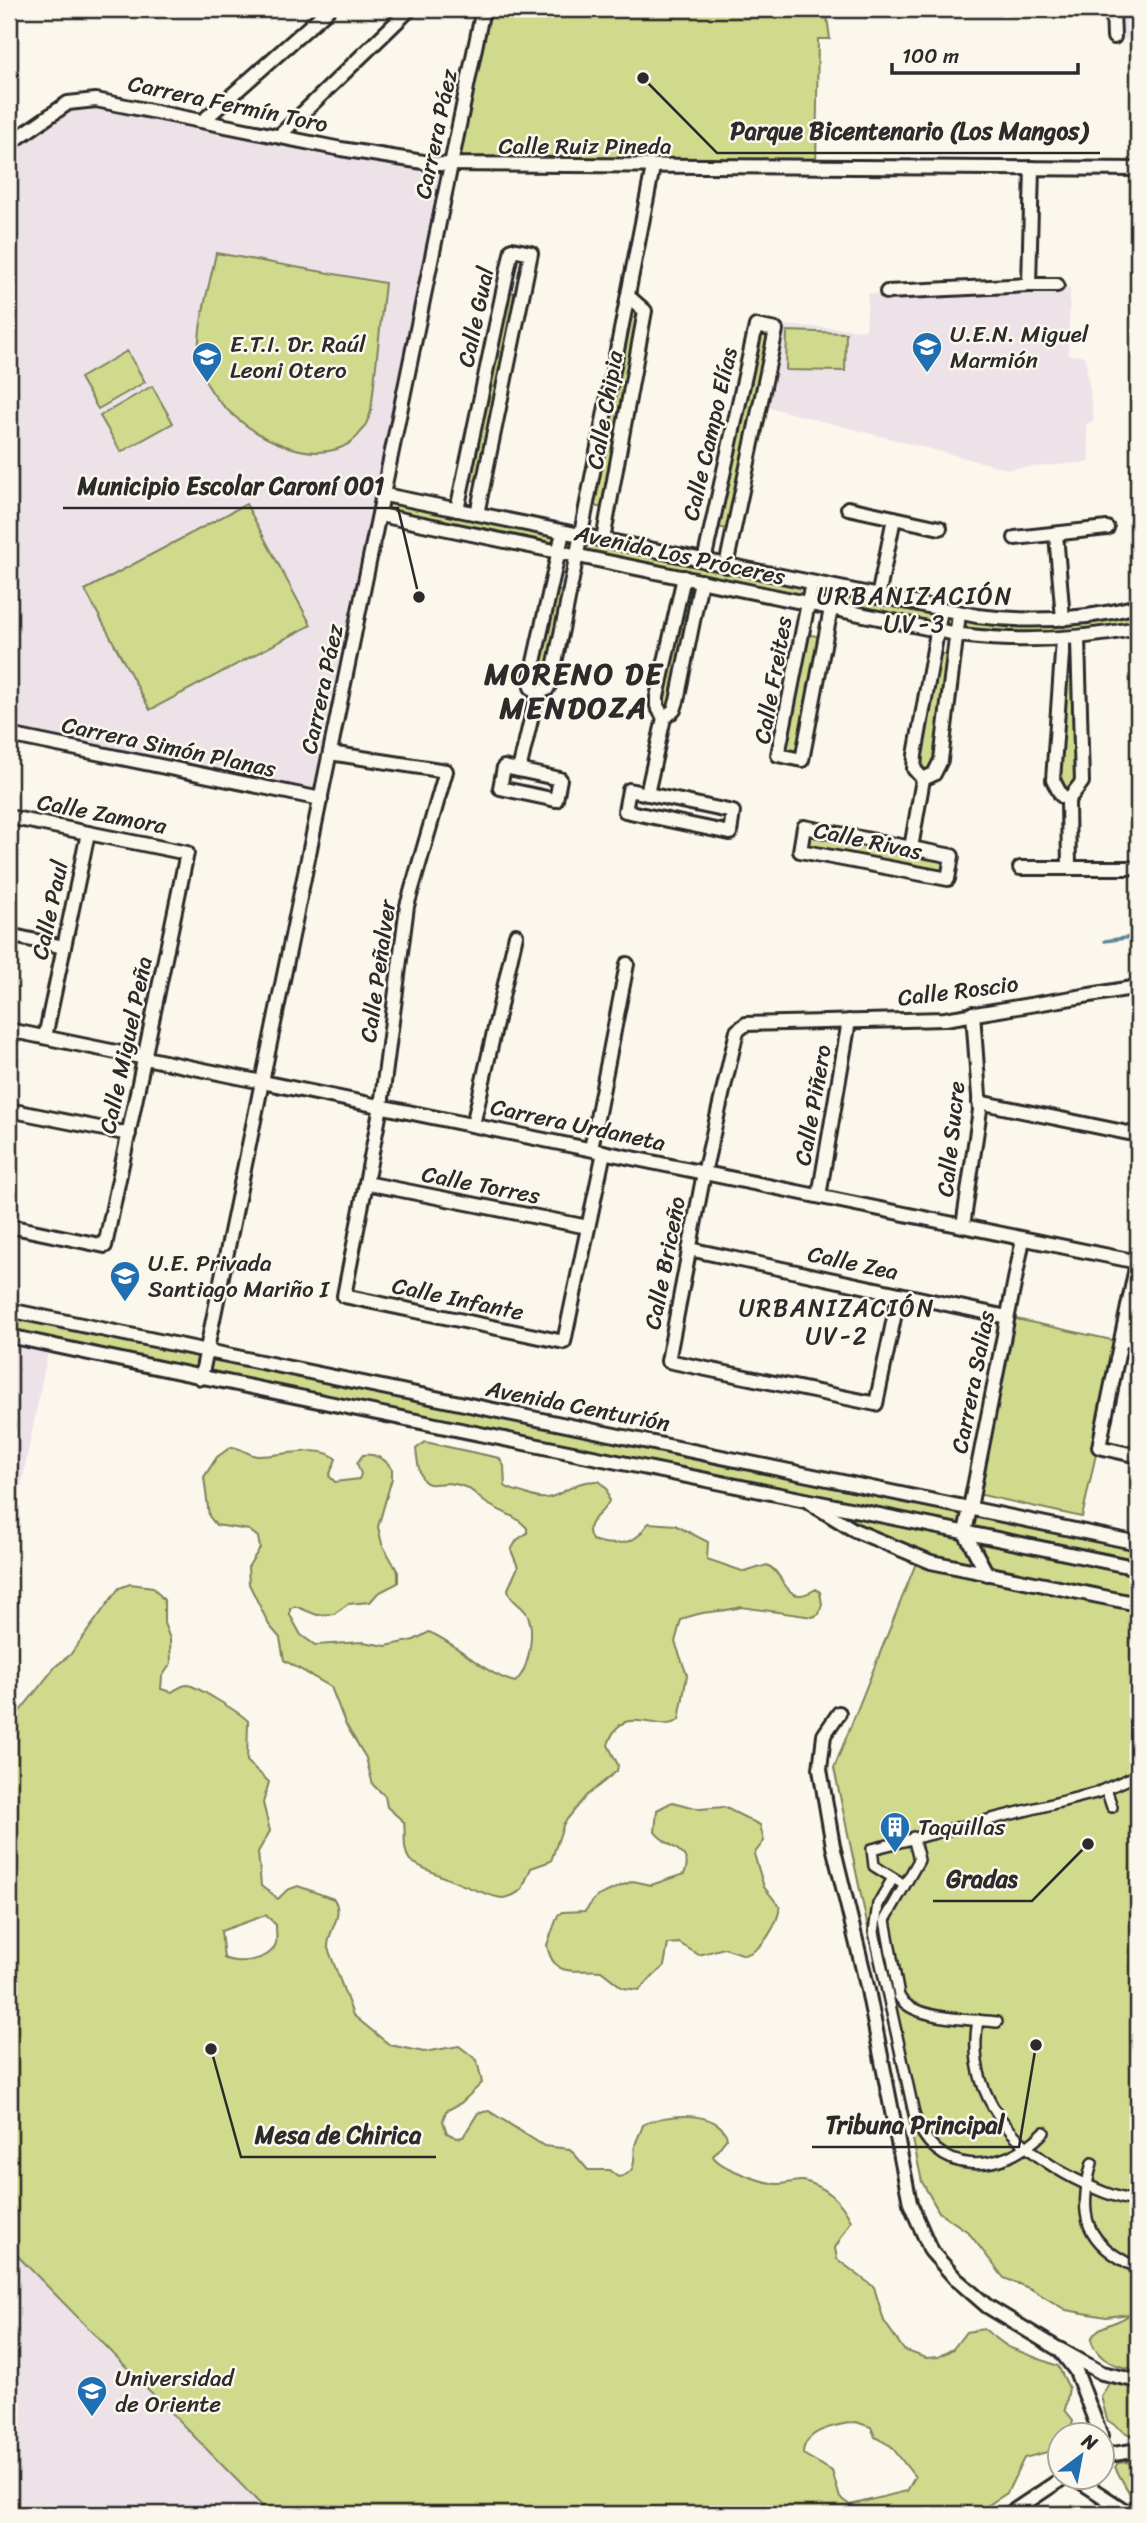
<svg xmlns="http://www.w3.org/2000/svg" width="1147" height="2523" font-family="Sriracha,sans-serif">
<rect width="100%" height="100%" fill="#fbf7ec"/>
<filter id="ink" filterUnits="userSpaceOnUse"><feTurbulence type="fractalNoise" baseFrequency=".0143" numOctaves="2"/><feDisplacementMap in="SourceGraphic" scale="14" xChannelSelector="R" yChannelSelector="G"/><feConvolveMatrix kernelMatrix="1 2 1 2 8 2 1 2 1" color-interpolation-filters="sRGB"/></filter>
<g filter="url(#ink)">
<!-- built -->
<g fill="#ede2e8">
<path d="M1115,9h23v34l-23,-7z"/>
<path d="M81,100l370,64 -130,635 -312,-64v-591z"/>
<path d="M1070,288l-2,67 17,1 9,65 -8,3 4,38 -82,7 -248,-64 16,-75 6,-5 84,5 2,-36z"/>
<path d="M9,1337l40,9 -40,201z"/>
<path d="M9,2247l71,75 190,192h-261z"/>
</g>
<!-- green -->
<g fill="#cfda8d" stroke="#7d825c" stroke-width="2" fill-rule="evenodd">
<path d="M483,9h343l4,30h-12l-2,128 -365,-3z"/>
<path d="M216,253l169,30 -14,128c-25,86 -152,19 -170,-41 -9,-31 9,-85 15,-117z"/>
<path d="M503,290l19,5 -38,187 -21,-3z"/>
<path d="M628,296l17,15 -36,198 -21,-4z"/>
<path d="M756,326l20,4 -43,200 -21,-4z"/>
<path d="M787,331l59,2 -1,38 -59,-1z"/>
<path d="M127,351l18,31 -47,27 -18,-31z"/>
<path d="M152,386l21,37 -52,29 -21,-36z"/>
<path d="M385,495l178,37 -4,19 -179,-36z"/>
<path d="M246,504l65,121 -161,85 -65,-120z"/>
<path d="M582,536l230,47 -4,20 -230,-48z"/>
<path d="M835,588l106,22 -4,20 -106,-22z"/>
<path d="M550,589l20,4 -26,99 -14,-12z"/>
<path d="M1138,606v22l-30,6h-152l3,-20 37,5z"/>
<path d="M676,615l18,3 -17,83 -13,17 -7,-21z"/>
<path d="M802,633l24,5 -24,122 -24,-5z"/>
<path d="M933,652l21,4 -13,104 -18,19 -8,-24z"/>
<path d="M1060,678l19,1 3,103 -14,18 -15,-35z"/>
<path d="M804,827l148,29 -4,23 -148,-28z"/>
<path d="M9,1310l1129,233v827c-20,-3 -40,-8 -47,-30 6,-17 27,-15 39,-26l-24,3 -40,-7 -35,-21 -27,-11 -36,-46 -29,-20 -17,-30 -88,-414 84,-210 -115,-59 -794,-163z"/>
<path d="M1007,1317l114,25 -39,175 -109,-24z"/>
<path d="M425,1442l74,16 5,8 1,20c7,5 13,5 21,8 33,15 39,-15 73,-13l8,8 2,12c-6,15 -28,20 -17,39 14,5 34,6 46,-4 4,-3 6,-9 11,-13l26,2 33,17 -1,17 38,13 22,-7c19,8 17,44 49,24l4,3 2,12 -3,10 -6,3 -72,-10c-20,6 -41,3 -60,13l-6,22 12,33 -8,45c-23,16 -56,-22 -71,25l10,20 -1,6 -31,25 -22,27 -13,38 -20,7 -9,21c-5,5 -12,8 -19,9 -11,0 -90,-32 -94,-39 -7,-12 -3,-25 -5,-37l-17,-15 -2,-11 -12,-11 -7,-27 -21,-35 -14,-36 -47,-27 -4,-22 -11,-13 -20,-41 -1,-17 12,-19 -2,-11 -9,-7 -33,-5 -7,-9 -5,-39 13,-20 14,-10c10,0 16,8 26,9 22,1 64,-13 79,3l-7,17 6,6 24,-3 2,-5 -4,-11 6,-8c11,-2 23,4 29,14v9l-14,49 4,17 16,28v11l-20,10 -8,9 -22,2 -14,10 -17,1 -22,-9 -5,3v6l11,20 14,10 48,-3 23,4 28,-6 15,-8c31,13 53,41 86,50 14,-12 20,-49 13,-66 -5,-12 -18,-13 -20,-27l10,-22 -7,-17 6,-10 10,-7v-5c-13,-15 -30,-16 -45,-28 -6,-5 -10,-11 -17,-13 -33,-14 -43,19 -49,-38z"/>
<path d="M130,1584l23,3 11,13v23l6,16 1,24 -9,14 -1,12 11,3c5,-3 9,-7 16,-7 8,1 54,29 60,36l-1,40 22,21 -6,21 7,28 -12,21 3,34 17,13 9,-9 11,-4 36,13c11,18 -7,31 -6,49l25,67 28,23 9,7 34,7 35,-6 18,14 5,23 -21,20 -15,8 -3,10 4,12 10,5 6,-1 15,-24 11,-2 55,35 26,3 18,21h21l9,7c20,-4 15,-16 17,-31 1,-6 6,-14 8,-21 21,-12 77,-16 84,13l-14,18c6,12 49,26 63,28 9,1 18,-4 27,-3 23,5 38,20 48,40l-16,27 2,11 37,28 10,34 20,29 22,8 12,-1 15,-8 13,-17 18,-3 24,18 50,19 11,22 -4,22 8,10 -4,15 -9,1 -1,13 -35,9 -17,35 -20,13 -5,8h-712l-261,-267v-529l11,-7 36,-45 14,-11 49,-67zM266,1915l10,10c0,6 1,13 0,18 -5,18 -38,22 -52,15l-3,-27zM856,2422l15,5 4,10 16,9 24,31 -8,14 -57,14 -10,-7 -8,-27 -29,-17c0,-25 35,-29 53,-32z"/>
<path d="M672,1802l28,7 24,-2 36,18 4,16 -10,13 10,33 16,20c-3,18 -17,43 -35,48l-21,-7 -25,7 -20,-12 -11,1 -4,22 -25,24 -16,-2 -22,-17c-23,-3 -47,10 -54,-26l11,-30 4,-3 23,-1 11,-14 20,-9 17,-7 18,4 33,-11c12,-24 -19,-27 -29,-42l2,-22z"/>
<path d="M1110,2382l28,4v48h-10l-21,-14 -6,-24z"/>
<path d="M1127,2462l11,4v39c-5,-4 -19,-30 -23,-38l3,-4z"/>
</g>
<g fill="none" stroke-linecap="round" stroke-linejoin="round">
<!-- stream -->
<path stroke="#5f8799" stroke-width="3.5" d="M1105,941l33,-5"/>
<!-- pedestrian casing -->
<g stroke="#2b2b2b" stroke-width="14">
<g id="pedestrian">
<path d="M1106,1789l6,18"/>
<path d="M913,1837l6,23 -34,60 14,76c12,24 73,23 98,26"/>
<path d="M893,1878l-15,26 -4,28 40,181c19,65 88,63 130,19"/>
<path d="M903,1884l-29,-18 -2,-17 224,-56 42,-18"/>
<path d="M978,2020c-13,73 34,126 95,158 20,10 43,21 65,23"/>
<path d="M1092,2163c-15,53 -7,81 46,105"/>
</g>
</g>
<!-- minor casing -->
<g stroke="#2b2b2b" stroke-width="18">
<g id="minor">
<path d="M1113,9l1,28"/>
<path d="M204,120l125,-111"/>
<path d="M279,136l131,-127"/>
<path d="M9,144l59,-41 28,-3 245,49 95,15 702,5"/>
<path d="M1029,285h28"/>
<path d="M887,292l142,-7 3,-117"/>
<path d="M385,495l592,121c55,7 108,4 161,-10"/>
<path d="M848,508l92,20"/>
<path d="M457,510l55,-261 19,4 -54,261"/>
<path d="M380,515l581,120c61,8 117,5 177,-7"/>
<path d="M1056,534l7,85"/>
<path d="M1015,538l92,-10"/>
<path d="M603,540l42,-229 -17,-15"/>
<path d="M704,561l52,-235 20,4 -50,236"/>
<path d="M812,583l-34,172 24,5 33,-172"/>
<path d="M878,597l16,-79"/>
<path d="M1063,640l-10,140 8,15 7,5"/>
<path d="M537,694l10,-5 4,-7 14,-67 88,-448"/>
<path d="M537,694l-6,-7 -1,-7 33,-148"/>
<path d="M664,718l-7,-12v-9l27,-120"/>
<path d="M9,735l312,64"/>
<path d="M330,753l116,18 -39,135 -26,200 -37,190 220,46 40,-190"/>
<path d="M504,767l56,12 -4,21 -56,-12z"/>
<path d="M519,770l18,-76"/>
<path d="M923,779l11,-5 7,-14 18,-146"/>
<path d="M923,779l-9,-10 1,-14 26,-145"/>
<path d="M629,790l104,22 -3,21 -105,-22z"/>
<path d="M647,794l17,-76 10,-8 3,-9 24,-120"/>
<path d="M1068,800l14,-18 -4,-143"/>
<path d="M1068,800l1,68"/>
<path d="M9,817l178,36 -82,393 -96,-20"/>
<path d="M804,827l148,29 -4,23 -148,-28z"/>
<path d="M911,848l12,-69"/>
<path d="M1020,868h109"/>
<path d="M9,935l55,12"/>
<path d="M9,1030l1129,232"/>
<path d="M45,1037l43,-204"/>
<path d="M979,1102l159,33"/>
<path d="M9,1110l120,24"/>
<path d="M473,1125l43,-190"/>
<path d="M591,1149l36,-185"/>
<path d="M366,1183l222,44"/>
<path d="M819,1196l30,-175"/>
<path d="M963,1226l17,-116 -7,-97"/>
<path d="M689,1249l318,68"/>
<path d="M1138,1258l-39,189 39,9"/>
<path d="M899,1294l-23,110 -208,-43 36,-188 33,-142 9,-7 199,-5 193,-32"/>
<path d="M9,1310l1129,233"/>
<path d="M9,1336c376,81 753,154 1129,232"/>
<path d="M1122,1338l16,3"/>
<path d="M201,1378l282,-1369"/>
<path d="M810,1503l44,27 77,32 207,42"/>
<path d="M965,1533l58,-294"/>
<path d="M965,1533l22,41"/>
<path d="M839,1713l-15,22 -4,34 13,77 35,144 42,213 21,48 25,28 31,27 73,44 16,21 25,65"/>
<path d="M1061,2350l41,23 36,8"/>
<path d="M1102,2456l36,-6"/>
<path d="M1075,2478l55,36"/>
<path d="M1009,2514l54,-36"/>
</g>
</g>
<!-- pedestrian -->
<use href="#pedestrian" stroke="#fbf7ec" stroke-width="9"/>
<!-- minor -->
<use href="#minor" stroke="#fbf7ec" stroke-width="12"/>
</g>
</g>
<!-- icons -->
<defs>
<g id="school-pin" transform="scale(1.575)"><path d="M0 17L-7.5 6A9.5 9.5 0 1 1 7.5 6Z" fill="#1f6fb2" stroke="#fbf7ec"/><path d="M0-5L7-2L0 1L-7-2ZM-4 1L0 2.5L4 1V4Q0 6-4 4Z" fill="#fff"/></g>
<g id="university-pin" transform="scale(1.575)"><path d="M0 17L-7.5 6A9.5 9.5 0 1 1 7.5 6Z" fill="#1f6fb2" stroke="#fbf7ec"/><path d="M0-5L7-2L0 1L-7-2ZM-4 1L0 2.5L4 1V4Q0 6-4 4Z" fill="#fff"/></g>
<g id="building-pin" transform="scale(1.575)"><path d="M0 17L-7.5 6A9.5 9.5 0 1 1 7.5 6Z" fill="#1f6fb2" stroke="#fbf7ec"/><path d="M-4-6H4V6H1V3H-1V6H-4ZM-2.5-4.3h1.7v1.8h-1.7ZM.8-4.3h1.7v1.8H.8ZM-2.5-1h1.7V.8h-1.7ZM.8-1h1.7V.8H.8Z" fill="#fff"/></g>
</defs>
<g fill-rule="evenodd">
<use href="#school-pin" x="927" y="347"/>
<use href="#university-pin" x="207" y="357"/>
<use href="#school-pin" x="125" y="1276"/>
<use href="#building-pin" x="895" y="1827"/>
<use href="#university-pin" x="92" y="2391"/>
</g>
<g text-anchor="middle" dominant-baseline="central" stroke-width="5" stroke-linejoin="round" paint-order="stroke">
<!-- street labels -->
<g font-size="23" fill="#2b2b2b" stroke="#fbf7ec">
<text transform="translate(228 104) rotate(12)">Carrera Fermín Toro</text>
<text transform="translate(436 134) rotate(-78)">Carrera Páez</text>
<text x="585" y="146">Calle Ruiz Pineda</text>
<text transform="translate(476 317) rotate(-78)">Calle Gual</text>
<text transform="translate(605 410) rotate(-80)">Calle Chipia</text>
<text transform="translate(710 434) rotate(-77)">Calle Campo Elías</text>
<text transform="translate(680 555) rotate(12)">Avenida Los Próceres</text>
<text transform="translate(773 680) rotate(-80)">Calle Freites</text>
<text transform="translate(322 689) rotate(-78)">Carrera Páez</text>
<text transform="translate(169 747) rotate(12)">Carrera Simón Planas</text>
<text transform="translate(102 814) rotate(11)">Calle Zamora</text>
<text transform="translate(868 841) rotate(12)">Calle Rivas</text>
<text transform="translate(50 910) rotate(-78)">Calle Paul</text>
<text transform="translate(378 971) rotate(-82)">Calle Peñalver</text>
<text transform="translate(958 991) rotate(-7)">Calle Roscio</text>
<text transform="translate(126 1045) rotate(-78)">Calle Miguel Peña</text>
<text transform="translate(813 1105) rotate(-80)">Calle Piñero</text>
<text transform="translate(578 1125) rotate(12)">Carrera Urdaneta</text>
<text transform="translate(951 1139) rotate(-84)">Calle Sucre</text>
<text transform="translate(481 1185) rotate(11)">Calle Torres</text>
<text transform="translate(665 1263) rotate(-79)">Calle Briceño</text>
<text transform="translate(853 1263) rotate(12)">Calle Zea</text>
<text transform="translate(458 1299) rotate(12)">Calle Infante</text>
<text transform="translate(973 1382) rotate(-79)">Carrera Salias</text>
<text transform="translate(578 1406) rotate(11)">Avenida Centurión</text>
</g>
<!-- poi labels -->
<g font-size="23" fill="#2b2b2b" stroke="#fbf7ec" text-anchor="start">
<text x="950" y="334">U.E.N. Miguel<tspan x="950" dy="26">Marmión</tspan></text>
<text x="230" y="344">E.T.I. Dr. Raúl<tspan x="230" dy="26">Leoni Otero</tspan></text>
<text x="148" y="1263">U.E. Privada<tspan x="148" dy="26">Santiago Mariño I</tspan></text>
<text x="918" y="1827">Taquillas</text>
<text x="115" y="2378">Universidad<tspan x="115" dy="26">de Oriente</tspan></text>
</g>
<!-- neighbourhood labels -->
<g font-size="24" letter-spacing="2" fill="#2b2b2b" stroke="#fbf7ec">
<text x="915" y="596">URBANIZACIÓN<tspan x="915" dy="28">UV-3</tspan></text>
<text x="837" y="1308">URBANIZACIÓN<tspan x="837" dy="28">UV-2</tspan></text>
</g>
<!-- district labels -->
<g font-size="30" font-weight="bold" letter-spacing="2" fill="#2b2b2b" stroke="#fbf7ec">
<text x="574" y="674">MORENO DE<tspan x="574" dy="34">MENDOZA</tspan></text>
</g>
</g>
<!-- callouts -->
<path fill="none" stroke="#2b2b2b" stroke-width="2.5" d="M643 78L717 153H1100M419 597L398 508H63M1088 1844L1032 1901H933M1036 2045L1019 2147H812M211 2049L241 2157H436"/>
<g fill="#2b2b2b" stroke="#fbf7ec" stroke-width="2.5">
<circle cx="643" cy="78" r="7"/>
<circle cx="419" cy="597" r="7"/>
<circle cx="1088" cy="1844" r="7"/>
<circle cx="1036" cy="2045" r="7"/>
<circle cx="211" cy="2049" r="7"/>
</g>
<g font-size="24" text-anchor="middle" font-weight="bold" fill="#2b2b2b" stroke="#fbf7ec" stroke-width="5" stroke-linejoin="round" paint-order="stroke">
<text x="909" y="139">Parque Bicentenario (Los Mangos)</text>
<text x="231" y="494">Municipio Escolar Caroní 001</text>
<text x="982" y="1887">Gradas</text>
<text x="915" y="2133">Tribuna Principal</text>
<text x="338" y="2143">Mesa de Chirica</text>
</g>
<!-- margin -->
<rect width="1147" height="2523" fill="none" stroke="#fbf7ec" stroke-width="35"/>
<rect x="18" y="18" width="1112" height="2488" fill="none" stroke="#2b2b2b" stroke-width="2.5" filter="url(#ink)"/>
<!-- north arrow -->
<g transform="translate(1081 2456) rotate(32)"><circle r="33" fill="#fbf7ec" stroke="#a8a59f" stroke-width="2"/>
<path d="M0-5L12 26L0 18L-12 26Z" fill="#1f6fb2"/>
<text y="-10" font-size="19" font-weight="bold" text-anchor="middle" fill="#2b2b2b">N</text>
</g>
<!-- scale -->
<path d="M892 63v10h186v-10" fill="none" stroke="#2b2b2b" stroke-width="3.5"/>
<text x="902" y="63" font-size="21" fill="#2b2b2b" stroke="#fbf7ec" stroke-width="5" paint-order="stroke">100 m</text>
</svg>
